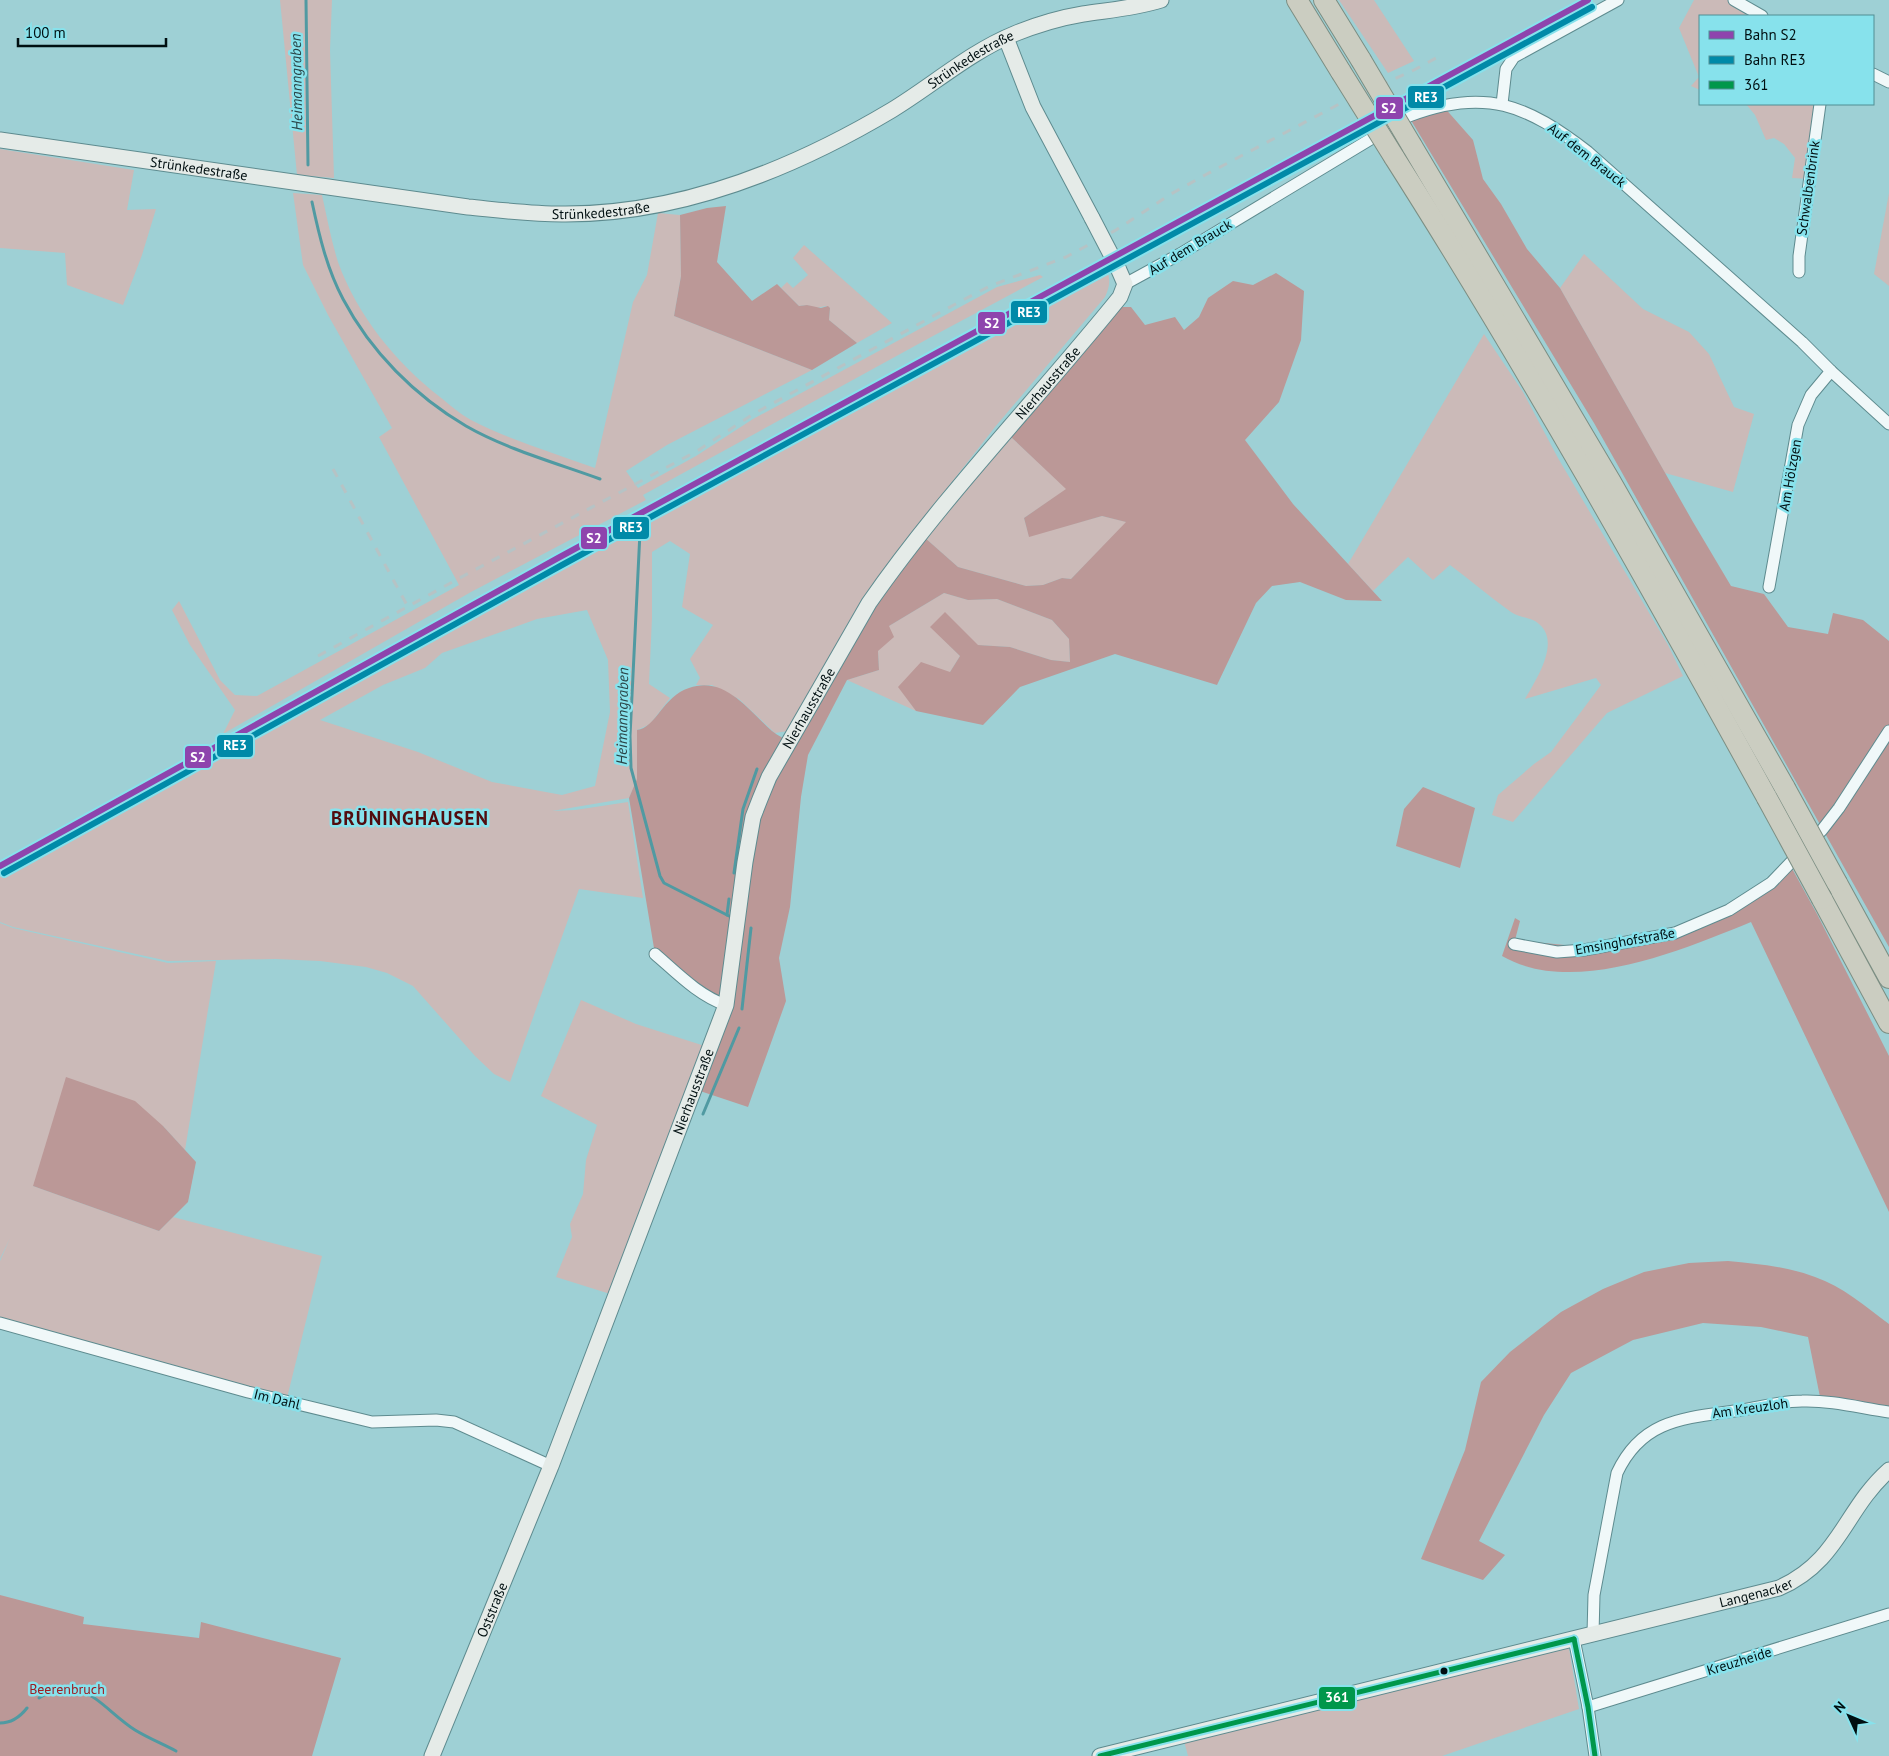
<svg xmlns="http://www.w3.org/2000/svg" width="1889" height="1756" font-family="'PT Sans',sans-serif">
<rect width="100%" height="100%" fill="#9ed0d5"/>
<!-- green -->
<g fill="#cbbab8" fill-rule="evenodd">
<path d="M280,0h52l-2,50 4,128 -37,-3z"/>
<path d="M1339,0h35l40,61 -26,12z"/>
<path d="M1694,0h37l29,16h-60v74l-9,-4 8,-9 -20,-49z"/>
<path d="M1746,104h74l-10,75 -18,-1 3,-20 -11,-14 -10,-6 -8,2 -11,-25z"/>
<path d="M0,149l134,21 -7,40 29,-1 -14,46 -19,50 -56,-20 -2,-32 -65,-5z"/>
<path d="M293,193l29,2c5,22 9,45 16,67 19,53 58,101 102,135 10,8 20,17 31,23 39,20 83,33 124,48l38,-166 14,-27 11,-62 22,2 1,61 -7,40 138,54 -145,75 -41,26 12,17 58,-32 57,-37 244,-132 43,-12 3,2 -110,59 -290,159 3,5 -175,92 -248,142 12,-24 -45,-65 -18,-35 7,-9 41,79 15,15 22,1 202,-111 -80,-148 13,-9 -64,-113 -25,-50z"/>
<path d="M1889,193v93l-15,-12z"/>
<path d="M804,245l88,78 -35,20 -28,-23 1,-12 -4,-2 -10,2 -9,-3 -8,1 -18,-18 6,-6 6,6 15,-13 -15,-17z"/>
<path d="M1584,254l59,55 46,23 20,22 25,53 20,7 -21,78 -68,-19 -105,-185z"/>
<path d="M1106,268c5,12 4,18 -1,29l-110,130 -97,124 -110,180 -13,2 -36,-34 -27,-14h-16l4,-7 -10,-19 23,-34 -31,-18 8,-53 -20,-13 -18,11v66l-3,66 21,14 -20,26 -13,6v49l-8,19 -77,13 23,-1 53,-8 15,96 -64,-9 -69,193 -16,-8 -19,-18 -62,-70 -26,-13 -21,-6 -46,-6 -45,-2 -107,2 -155,-34 -13,-5v-48l375,-208 397,-214 242,-135zM587,610l21,50 2,52 -15,74 -33,9 -70,-13 -74,-30 -98,-32 63,-35 42,-17 17,-15 95,-34z"/>
<path d="M1484,334l39,58 35,66 110,187 15,31 -76,37 -94,109 -21,-7 6,-20 36,-31 17,-12 50,-67 -5,-7 -71,21c11,-19 36,-57 14,-75 -7,-7 -20,-6 -28,-12 -21,-15 -41,-32 -61,-47l-17,15 -25,-23 -35,34 -25,-27z"/>
<path d="M1011,437l56,52 -43,29 5,18 73,-20 25,6 -56,57 -9,-1 -19,7 -17,1 -68,-19 -34,-30z"/>
<path d="M944,593l24,7 29,-1 55,21 17,19 1,23 -19,-2 -41,-13 -33,-2 -46,-18 29,29 -10,16 -51,15 17,24 -69,-31 32,-10 -1,-19 11,-25z"/>
<path d="M0,923l13,5 155,35 48,-2 -31,189 -22,-24 -130,60 126,45 14,-14 149,39 -35,142 -287,-80v-57l10,-23 -10,21z"/>
<path d="M581,1000l55,24 75,24 -88,250 -67,-21 16,-40 -2,-13 13,-30 3,-34 11,-35 -56,-29z"/>
<path d="M1569,1648l10,61 -137,47h-254l-4,-15 114,-29 126,-28 72,-22z"/>
</g>
<!-- forest -->
<g fill="#bb9897">
<path d="M1443,106l30,34 10,39 18,25 26,45 33,39 133,234 38,64 33,8 24,33 40,7 5,-21 30,7 26,21v306l-295,-524 -185,-306z"/>
<path d="M726,206l-9,56 35,39 25,-17 22,22 8,-1 14,3 7,-2 2,2 -1,12 28,23 -45,27 -138,-54 7,-40 -1,-61 27,-7z"/>
<path d="M1276,273l28,18 -3,49 -22,62 -34,38 48,64 89,97 -36,-1 -46,-18 -28,4 -16,17 -39,82 -102,-31 -95,33 -37,38 -67,-14 -18,-24 23,-25 29,10 10,-16 -30,-29 15,-15 33,33 32,2 41,13 19,2 -1,-23 -17,-19 -55,-21 -29,1 -24,-7 -55,33 5,11 -16,14 1,19 -32,10 -39,75 -7,42 -11,110 -11,51 7,43 -38,106 -54,-18 32,-84 -71,-51 -26,-156 8,-19v-49c19,-2 26,-34 52,-42 36,-13 60,23 83,43 6,5 14,8 20,12l94,-157 38,-49 34,30 68,19 17,-1 19,-7 9,1 55,-57 -24,-6 -73,21 -5,-19 42,-29 -55,-52 110,-130h10l14,18 30,-8 9,13 15,-13 9,-19 25,-17 20,4z"/>
<path d="M1423,787l52,21 -15,60 -64,-22 8,-37z"/>
<path d="M1789,863l28,51 72,142v156l-138,-290c-69,28 -178,75 -249,34l13,-38 5,3 -5,19 60,6 102,-19 57,-18z"/>
<path d="M66,1077l69,24 28,25 33,36 -8,40 -29,29 -126,-45z"/>
<path d="M1728,1261c29,3 58,5 87,16 27,9 51,30 74,47v86l-68,-8 -13,-65 -47,-10 -58,-4 -70,17 -62,33 -27,42 -65,126 26,14 -22,25 -62,-21 44,-109 16,-68 29,-30 51,-40 42,-23 41,-17 45,-9z"/>
<path d="M0,1595l84,22 -1,7 116,14 2,-16 140,36 -29,98h-312z"/>
</g>
<g fill="none" stroke-linecap="round" stroke-linejoin="round">
<!-- stream -->
<g stroke="#509aa2" stroke-width="3">
<path d="M306,0l2,165"/>
<path d="M312,202c7,33 15,67 31,97 28,53 72,97 123,127 40,23 90,37 134,53"/>
<path d="M640,532l-10,204 1,32 29,108 4,7 65,33"/>
<path d="M734,873l9,-64 14,-40"/>
<path d="M727,915l2,-16"/>
<path d="M742,1009l9,-81"/>
<path d="M703,1114l36,-86"/>
<path d="M39,1698c43,-28 63,11 96,32 13,8 28,14 41,21"/>
<path d="M0,1723c11,0 20,-6 27,-15"/>
</g>
<!-- street casing -->
<g stroke="#5e8b8f" stroke-width="13">
<g id="street">
<path d="M1734,0l28,16"/>
<path d="M1873,74l16,8"/>
<path d="M1502,104l4,-35 8,-12 104,-57"/>
<path d="M1799,272v-16l21,-152"/>
<path d="M1125,284l55,-30 229,-138c76,-29 118,-11 179,36l214,190 29,29 58,53"/>
<path d="M1769,587l29,-162 13,-30 20,-24"/>
<path d="M1514,944l43,8 27,-2 91,-17 54,-23 42,-27 51,-53 17,-22 50,-77"/>
<path d="M655,954c22,19 44,42 71,51"/>
<path d="M0,1323l248,69 124,30 64,-2 18,2 97,44"/>
<path d="M1593,1634l1,-39 23,-122c26,-56 71,-55 125,-63 19,-3 40,-9 60,-9 29,-1 59,7 87,11"/>
<path d="M1574,1639l14,68 7,49"/>
<path d="M1588,1707l301,-93"/>
</g>
</g>
<!-- secondary casing -->
<g stroke="#5e8b8f" stroke-width="17">
<g id="secondary">
<path d="M1006,38l27,69 59,111"/>
<path id="s1" d="M0,140l468,67c31,3 62,7 94,7 117,1 231,-45 330,-104 41,-25 78,-58 122,-76 22,-9 45,-16 69,-20 26,-4 53,-6 78,-14"/>
<path id="s2" d="M432,1756l119,-290 175,-461 19,-143 8,-45 7,-18 9,-22 100,-174c75,-108 168,-203 251,-306l5,-13 -7,-16"/>
<path id="s3" d="M1100,1756l679,-168c61,-27 65,-78 110,-118"/>
</g>
</g>
<!-- highway casing -->
<g stroke="#7c8e83" stroke-width="22">
<g id="highway">
<path d="M1297,0l44,72"/>
<path d="M1324,0l37,60"/>
<path d="M1412,146l199,336 174,306"/>
<path d="M1394,157c133,209 254,425 373,641"/>
<path d="M1837,883l52,95"/>
<path d="M1822,899l67,124"/>
</g>
</g>
<!-- street -->
<use href="#street" stroke="#f0f8f9" stroke-width="11"/>
<!-- secondary -->
<use href="#secondary" stroke="#e5ebe8" stroke-width="15"/>
<!-- highway -->
<use href="#highway" stroke="#cbcdc1" stroke-width="20"/>
<!-- rail -->
<g stroke="#b6c3c5" stroke-width="3" stroke-dasharray="9 9" stroke-linecap="butt">
<path d="M333,469l75,138"/>
<path d="M318,656l138,-76 241,-129 58,-38 208,-113 27,-14 76,-29 50,-27 55,-36 36,-20 138,-73 69,-31 24,-13"/>
</g>
<!-- secondary-bridge casing -->
<g stroke="#5e8b8f" stroke-width="17" stroke-linecap="butt">
<path id="secondary-bridge" d="M1092,218l26,50"/>
</g>
<!-- highway-bridge casing -->
<g stroke="#7c8e83" stroke-width="22" stroke-linecap="butt">
<g id="highway-bridge">
<path d="M1361,60l51,86"/>
<path d="M1341,72l53,85"/>
<path d="M1785,788l52,95"/>
<path d="M1767,798l55,101"/>
</g>
</g>
<!-- secondary-bridge -->
<use href="#secondary-bridge" stroke="#e5ebe8" stroke-width="15"/>
<!-- highway-bridge -->
<use href="#highway-bridge" stroke="#cbcdc1" stroke-width="20"/>
<!-- bus-1 casing -->
<g stroke="#87e2ec" stroke-width="9">
<g id="bus-1">
<path d="M1574,1639l14,68 7,49"/>
<path d="M1100,1756l474,-117"/>
</g>
</g>
<!-- bus-1 -->
<use href="#bus-1" stroke="#00974b" stroke-width="5"/>
<!-- rail-1 casing -->
<g stroke="#87e2ec" stroke-width="10">
<path id="rail-1" d="M0,866l558,-308 1030,-558"/>
</g>
<!-- rail-2 casing -->
<g stroke="#87e2ec" stroke-width="10">
<path id="rail-2" d="M4,873l558,-308 1030,-558"/>
</g>
<!-- rail-1 -->
<use href="#rail-1" stroke="#8e44ad" stroke-width="6"/>
<!-- rail-2 -->
<use href="#rail-2" stroke="#008aa8" stroke-width="6"/>
</g>
<!-- markers -->
<circle fill="#000f11" stroke="#87e2ec" stroke-width="2" cx="1444" cy="1671" r="4.5"/>
<g text-anchor="middle" dominant-baseline="central" stroke-width="5" stroke-linejoin="round" paint-order="stroke">
<!-- street labels -->
<g font-size="14" fill="#000f11" stroke="#87e2ec">
<text stroke="none"><textPath href="#s1" startOffset="1011">Strünkedestraße</textPath></text>
<text transform="translate(1587 155) rotate(38)">Auf dem Brauck</text>
<text stroke="none"><textPath href="#s1" startOffset="201">Strünkedestraße</textPath></text>
<text transform="translate(1808 188) rotate(-82)">Schwalbenbrink</text>
<text stroke="none"><textPath href="#s1" startOffset="606">Strünkedestraße</textPath></text>
<text transform="translate(1190 247) rotate(-31)">Auf dem Brauck</text>
<text stroke="none"><textPath href="#s2" startOffset="1524">Nierhausstraße</textPath></text>
<text transform="translate(1790 475) rotate(-80)">Am Hölzgen</text>
<text stroke="none"><textPath href="#s2" startOffset="1119">Nierhausstraße</textPath></text>
<text transform="translate(1625 941) rotate(-10)">Emsinghofstraße</text>
<text stroke="none"><textPath href="#s2" startOffset="714">Nierhausstraße</textPath></text>
<text transform="translate(277 1399) rotate(14)">Im Dahl</text>
<text transform="translate(1750 1408) rotate(-8)">Am Kreuzloh</text>
<text stroke="none"><textPath href="#s3" startOffset="676">Langenacker</textPath></text>
<text stroke="none"><textPath href="#s2" startOffset="158">Oststraße</textPath></text>
<text transform="translate(1739 1661) rotate(-17)">Kreuzheide</text>
</g>
<!-- park labels -->
<g font-size="14" fill="#9d1d22" stroke="#87e2ec">
<text x="67" y="1689">Beerenbruch</text>
</g>
<!-- water labels -->
<g font-size="15" font-style="italic" fill="#2a4447" stroke="#87e2ec">
<text transform="translate(296 82) rotate(-91)">Heimanngraben</text>
<text transform="translate(622 716) rotate(-89)">Heimanngraben</text>
</g>
<!-- district labels -->
<g font-size="19" font-weight="bold" letter-spacing="1" fill="#510c0e" stroke="#87e2ec">
<text x="410" y="818">BRÜNINGHAUSEN</text>
</g>
</g>
<g stroke="#87e2ec" stroke-width="2">
<rect x="1407" y="85" width="38" height="24" rx="5" fill="#008aa8"/>
<rect x="1375" y="96" width="29" height="24" rx="5" fill="#8e44ad"/>
<rect x="1010" y="300" width="38" height="24" rx="5" fill="#008aa8"/>
<rect x="977" y="311" width="29" height="24" rx="5" fill="#8e44ad"/>
<rect x="612" y="516" width="38" height="24" rx="5" fill="#008aa8"/>
<rect x="580" y="526" width="28" height="24" rx="5" fill="#8e44ad"/>
<rect x="216" y="734" width="38" height="24" rx="5" fill="#008aa8"/>
<rect x="184" y="745" width="28" height="24" rx="5" fill="#8e44ad"/>
<rect x="1318" y="1686" width="38" height="24" rx="5" fill="#00974b"/>
</g>
<g font-size="14" text-anchor="middle" font-weight="bold" fill="#fff">
<text x="1426" y="102">RE3</text>
<text x="1389" y="113">S2</text>
<text x="1029" y="317">RE3</text>
<text x="992" y="328">S2</text>
<text x="631" y="532">RE3</text>
<text x="594" y="543">S2</text>
<text x="235" y="750">RE3</text>
<text x="198" y="762">S2</text>
<text x="1337" y="1702">361</text>
</g>
<!-- legend -->
<rect x="1699" y="15" width="175" height="90" fill="#87e2ec" stroke="#518e94"/>
<rect x="1709" y="31" width="25" height="8" fill="#8e44ad" stroke="#518e94"/>
<text x="1744" y="40" font-size="15" fill="#000f11">Bahn S2</text>
<rect x="1709" y="56" width="25" height="8" fill="#008aa8" stroke="#518e94"/>
<text x="1744" y="65" font-size="15" fill="#000f11">Bahn RE3</text>
<rect x="1709" y="81" width="25" height="8" fill="#00974b" stroke="#518e94"/>
<text x="1744" y="90" font-size="15" fill="#000f11">361</text>
<!-- north arrow -->
<g transform="translate(1849 1716) rotate(314)" stroke="#87e2ec" stroke-width="4" paint-order="stroke">
<path d="M0-4L9 19L0 12L-9 19Z" fill="#000f11"/>
<text y="-8" font-size="14" font-weight="bold" text-anchor="middle" fill="#000f11">N</text>
</g>
<!-- scale -->
<path d="M18 38v8h148v-8" fill="none" stroke="#000f11" stroke-width="2.5"/>
<text x="25" y="38" font-size="15" fill="#000f11" stroke="#87e2ec" stroke-width="4" paint-order="stroke">100 m</text>
</svg>
